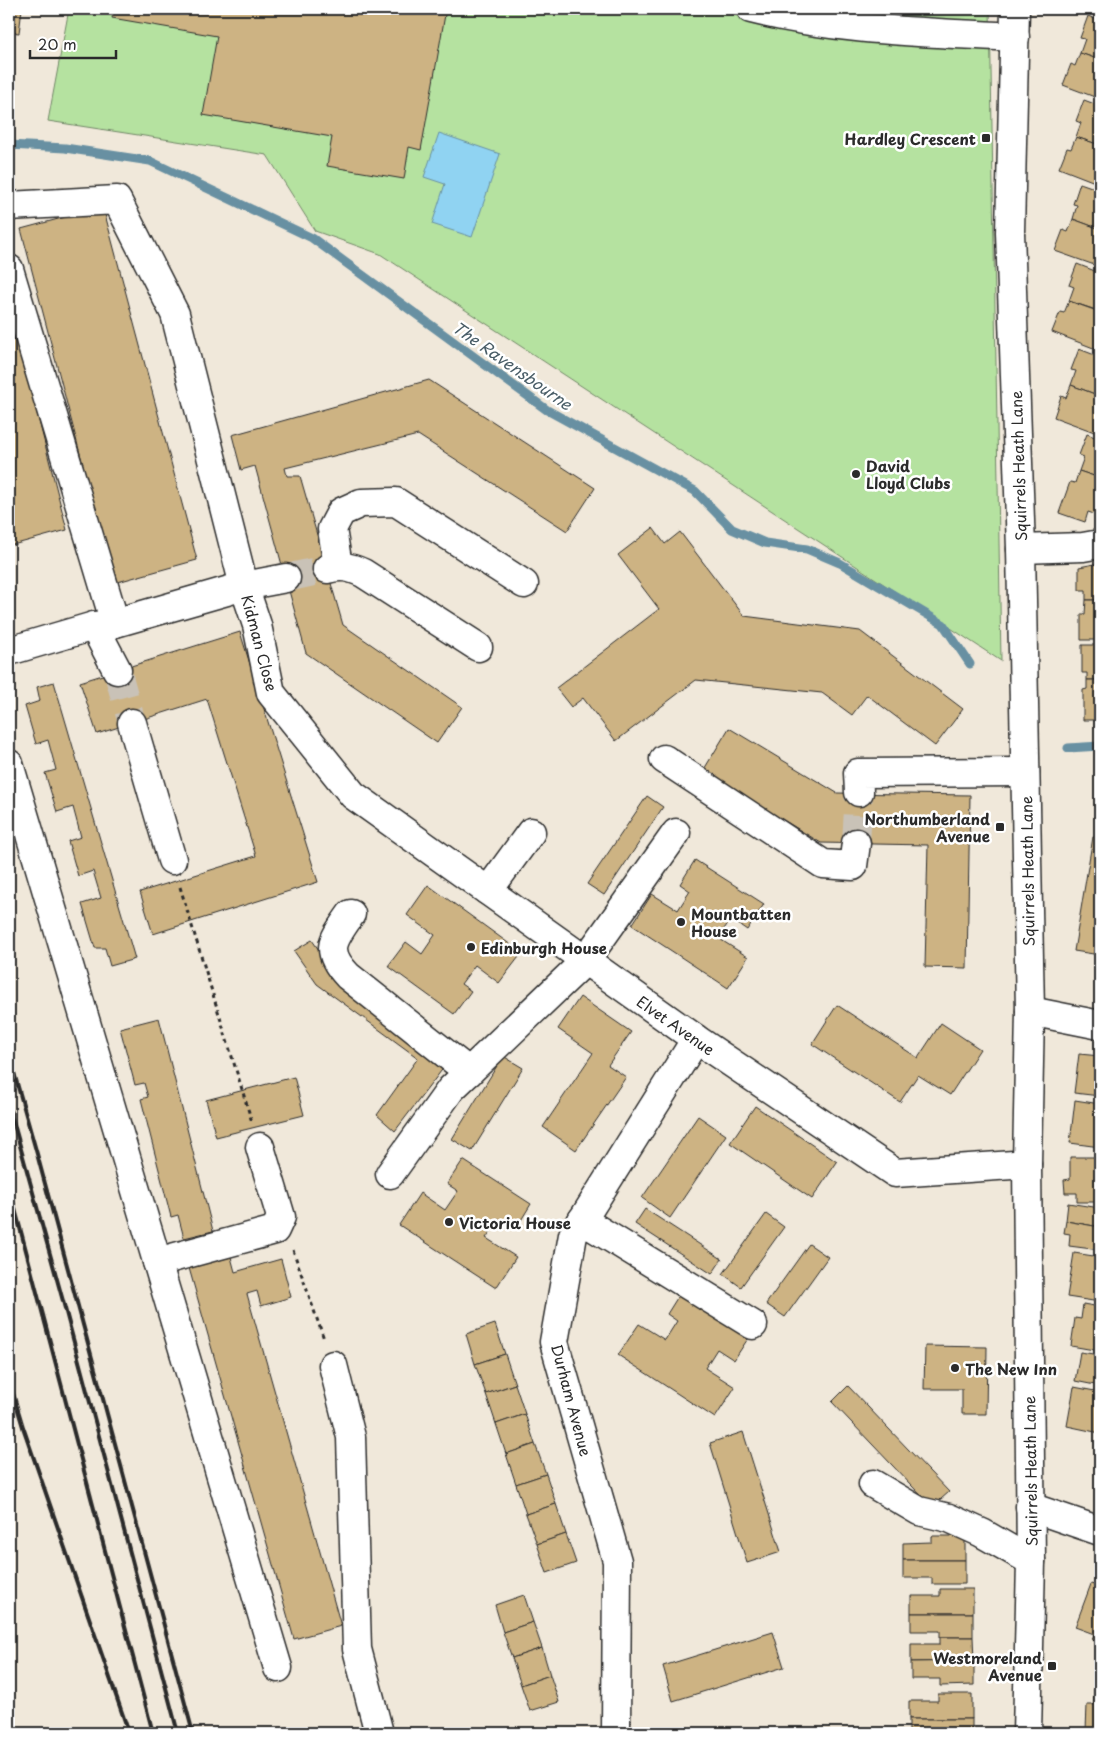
<svg xmlns="http://www.w3.org/2000/svg" width="1109" height="1742" font-family="'Playpen Sans',sans-serif">
<rect width="100%" height="100%" fill="#f0e8da"/>
<filter id="ink" filterUnits="userSpaceOnUse"><feTurbulence type="fractalNoise" baseFrequency=".02" numOctaves="2"/><feDisplacementMap in="SourceGraphic" scale="10" xChannelSelector="R" yChannelSelector="G"/><feConvolveMatrix kernelMatrix="1 2 1 2 8 2 1 2 1" color-interpolation-filters="sRGB"/></filter>
<g filter="url(#ink)">
<!-- green -->
<path fill="#b5e2a0" stroke="#708666" d="M69,9h921l11,652 -621,-407 -65,-23 -48,-76 -219,-34z"/>
<!-- water -->
<path fill="#90d3f2" stroke="#6890a2" d="M439,133l61,21 -28,83 -40,-13 13,-40 -21,-7z"/>
<g fill="none" stroke-linecap="round" stroke-linejoin="round">
<!-- stream -->
<g stroke="#6890a2" stroke-width="9">
<path d="M9,145l56,3 85,13 162,77 235,172 148,81 37,38 33,14 42,6 33,14 103,61 27,40"/>
<path d="M1068,748l32,-2"/>
</g>
</g>
<!-- building -->
<g fill="#cdb383" stroke="#2b2b2b">
<path d="M9,9h13l-3,24 -10,-1z"/>
<path d="M114,9h332l-25,141 -12,-3 -5,32 -77,-13 5,-29 -129,-22 14,-79 -105,-18z"/>
<path d="M1079,9h21v7z"/>
<path d="M1088,16l12,5v39l-20,-7 5,-14 -5,-1z"/>
<path d="M1080,53l20,7v39l-37,-14 8,-21 4,2z"/>
<path d="M1084,100l16,6v39l-24,-8 5,-14 -5,-2z"/>
<path d="M1076,137l24,8v7l-2,7 2,1v24l-41,-16 8,-20 4,1z"/>
<path d="M1080,183l20,7v39l-27,-10 4,-14 -4,-1z"/>
<path d="M103,207l94,353 -83,23 -93,-354z"/>
<path d="M1073,219l27,10v38l-45,-16 8,-21 5,2z"/>
<path d="M1077,264l23,9v24l-4,13 -27,-9 5,-14 -5,-2z"/>
<path d="M1069,301l31,11v26l-4,11 -44,-17 8,-20 4,1z"/>
<path d="M9,304l58,226 -58,16z"/>
<path d="M1079,349l21,8v39l-29,-11 5,-14 -5,-1z"/>
<path d="M429,380l166,108 -28,43 -149,-96 -133,33 2,8h13l43,149 119,82 -25,36 -131,-90 -51,-187 -14,4 -9,-35z"/>
<path d="M1071,385l29,11v28l-3,9 -43,-16 7,-21 5,2z"/>
<path d="M1087,434l13,5v39l-21,-7 5,-14 -5,-2z"/>
<path d="M1079,471l21,7v38l-12,-4 -3,10 -26,-9 11,-31 5,1z"/>
<path d="M653,528l12,16 15,-12 64,84 116,15 103,78 -28,37 -68,-51 -15,20 -30,-22 -126,-13 -80,61 -33,-43 -12,9 -15,-19 103,-79 -41,-54z"/>
<path d="M1100,563v37h-14v-10h-7v-23z"/>
<path d="M1086,600h14v40h-19v-26h4z"/>
<path d="M240,632l78,250 -165,52 -13,-42 116,-36 -49,-157 -110,35 -17,-52z"/>
<path d="M1082,645h18v35h-13v-7h-5z"/>
<path d="M1087,680h13v40h-17v-30l4,-1z"/>
<path d="M54,682l81,277 -25,7 -5,-18h-10l-13,-44 19,-6 -8,-27 -15,5 -10,-35 13,-4 -8,-30 -16,5 -12,-39 11,-3 -8,-30 -12,4 -11,-38 15,-5 -3,-14z"/>
<path d="M729,728l108,65 133,2 -3,173 -42,-1 3,-122 -107,-2 -118,-72z"/>
<path d="M647,796l16,11 -59,88 -17,-11z"/>
<path d="M1093,837l7,1v117l-26,-4z"/>
<path d="M695,860l69,44 -17,26 -16,-11 -13,19 30,19 -20,31 -96,-63 20,-31 26,16 12,-19 -10,-7z"/>
<path d="M428,885l94,68 -23,30 -24,-18 -14,19 10,7 -17,23 -66,-48 18,-24 16,12 13,-19 -28,-20z"/>
<path d="M312,940l20,29 116,93 -53,69 -18,-16 41,-57 -101,-74 -23,-33z"/>
<path d="M580,997l51,35 -23,33 18,12 -50,73 -33,-23 50,-74 -35,-24z"/>
<path d="M837,1005l81,53 23,-35 39,26 -30,46 -32,-20 -18,27 -88,-58z"/>
<path d="M159,1018l54,213 -29,7 -6,-23 -7,2 -30,-118 7,-2 -4,-14 -9,2 -15,-57z"/>
<path d="M1079,1054l21,2v40l-26,-3z"/>
<path d="M503,1056l20,12 -51,83 -20,-12z"/>
<path d="M294,1077l10,38 -88,22 -10,-37z"/>
<path d="M1075,1100l25,4v43l-30,-4z"/>
<path d="M755,1106l82,56 -25,37 -82,-56z"/>
<path d="M698,1116l28,19 -56,83 -28,-20z"/>
<path d="M1070,1157h30v45h-23v-9h-12l-1,-13 6,-1z"/>
<path d="M463,1160l68,44 -16,26 -16,-11 -13,19 30,19 -20,31 -97,-63 21,-32 25,17 13,-19 -11,-7z"/>
<path d="M1068,1203l32,5v19l-34,-6z"/>
<path d="M645,1209l77,50 -10,15 -77,-50z"/>
<path d="M766,1214l18,13 -43,60 -18,-13z"/>
<path d="M1066,1221l34,6v23l-31,-4 1,-12 -6,-1z"/>
<path d="M809,1244l19,13 -43,60 -19,-13z"/>
<path d="M1074,1253l26,4v45l-33,-5z"/>
<path d="M231,1257l4,15 46,-13 10,38 -30,9 -4,-15 -10,3 94,332 -47,13 -105,-371z"/>
<path d="M682,1290l69,44 -17,26 -17,-11 -12,19 30,19 -20,31 -97,-63 21,-31 26,16 12,-19 -10,-7z"/>
<path d="M1083,1304l17,3v44l-29,-5 4,-28 6,1z"/>
<path d="M495,1324l10,30 -30,10 -9,-30z"/>
<path d="M925,1346l62,1 -1,67h-24v-25h-38z"/>
<path d="M1080,1352l20,3v31l-25,-5z"/>
<path d="M505,1354l10,30 -29,10 -11,-30z"/>
<path d="M515,1384l10,30 -29,10 -10,-30z"/>
<path d="M848,1386l101,106 -17,15 -100,-105z"/>
<path d="M1074,1387l26,5v41l-33,-7z"/>
<path d="M525,1414l10,30 -29,10 -10,-30z"/>
<path d="M743,1432l38,120 -34,11 -37,-120z"/>
<path d="M535,1444l11,30 -30,10 -10,-30z"/>
<path d="M546,1474l10,30 -30,10 -10,-30z"/>
<path d="M556,1504l10,30 -29,10 -11,-30z"/>
<path d="M566,1534l10,29 -29,10 -10,-29z"/>
<path d="M932,1536h33v24h-62v-17l29,-1z"/>
<path d="M903,1560h62v24h-33v-6h-29z"/>
<path d="M1091,1584l9,3v56l-8,-3 2,-6 -19,-7z"/>
<path d="M940,1589h33v24h-62v-17h29z"/>
<path d="M524,1595l9,27 -30,10 -8,-27z"/>
<path d="M911,1613h62v24h-33v-6h-29z"/>
<path d="M533,1622l9,26 -30,10 -9,-26z"/>
<path d="M773,1632l11,35 -111,34 -10,-35z"/>
<path d="M940,1637h33l1,24 -63,1v-18h29z"/>
<path d="M542,1648l8,27 -29,10 -9,-27z"/>
<path d="M974,1661v24l-34,1v-7h-29v-17z"/>
<path d="M550,1675l9,27 -29,9 -9,-26z"/>
<path d="M1094,1689h6v41h-14l1,-25h7z"/>
<path d="M938,1694h34v25h-63v-18h29z"/>
<rect x="909" y="1719" width="63" height="14"/>
</g>
<g fill="none" stroke-linecap="round" stroke-linejoin="round">
<!-- minor-tunnel -->
<g stroke="#c9c2b7" stroke-width="28" stroke-dasharray="28 14" stroke-linecap="butt">
<path d="M286,578l41,-9"/>
<path d="M117,670l15,53"/>
<path d="M856,843l3,-51"/>
</g>
<!-- minor casing -->
<g stroke="#2b2b2b" stroke-width="31">
<g id="minor">
<path d="M751,9c87,22 175,23 264,28"/>
<path d="M1015,9l-5,223 11,317 9,462 -3,153 4,397 -4,172"/>
<path d="M9,206l108,-6 58,114 69,272 13,39 14,68 82,102 343,244 199,134 132,-9"/>
<path d="M9,269l106,354 129,-37 42,-8"/>
<path d="M1021,549l62,-2 17,-3"/>
<path d="M338,566l-6,-37 9,-17 20,-9 35,-1 128,82"/>
<path d="M327,569c14,-4 23,-2 36,4l115,74"/>
<path d="M94,626l23,44"/>
<path d="M9,651l85,-25 21,-3"/>
<path d="M132,723l40,137"/>
<path d="M664,759l159,105 30,2 3,-23"/>
<path d="M9,764l269,904"/>
<path d="M859,792l-1,-19 167,-1"/>
<path d="M488,891l43,-59"/>
<path d="M351,914c-18,26 -28,36 -3,62l121,96"/>
<path d="M1030,1011l70,14"/>
<path d="M390,1174l61,-85 134,-128 91,-128"/>
<path d="M582,1220l171,105"/>
<path d="M157,1262l118,-32 6,-13 -21,-70"/>
<path d="M333,1365l18,72 6,212 22,84"/>
<path d="M873,1484l46,27 30,7 33,15 49,28"/>
<path d="M1030,1507l70,24"/>
<path d="M616,1733l1,-172 -63,-219 19,-107 123,-196"/>
</g>
</g>
<!-- path -->
<g stroke="#2b2b2b" stroke-width="3" stroke-dasharray="4 4" stroke-linecap="butt">
<path d="M180,887l72,235"/>
<path d="M293,1250l31,89"/>
</g>
<!-- minor -->
<use href="#minor" stroke="#fff" stroke-width="28"/>
<!-- rail -->
<g stroke="#2b2b2b" stroke-width="4">
<path d="M9,1055l28,99 156,579"/>
<path d="M9,1106l54,195 115,432"/>
<path d="M9,1186l144,547"/>
<path d="M9,1380l14,47 106,306"/>
</g>
</g>
</g>
<!-- markers -->
<g fill="#2b2b2b" stroke="#fff" stroke-width="2">
<rect x="981" y="133" width="10" height="10" rx="2.5"/>
<circle cx="856" cy="474" r="5"/>
<rect x="995" y="822" width="10" height="10" rx="2.5"/>
<circle cx="681" cy="922" r="5"/>
<circle cx="471" cy="947" r="5"/>
<circle cx="449" cy="1222" r="5"/>
<circle cx="955" cy="1368" r="5"/>
<rect x="1047" y="1661" width="10" height="10" rx="2.5"/>
</g>
<g text-anchor="middle" dominant-baseline="central" stroke-width="5" stroke-linejoin="round" paint-order="stroke">
<!-- poi labels -->
<g font-size="15" font-weight="bold" fill="#2b2b2b" stroke="#fff" text-anchor="start">
<text x="976" y="138" text-anchor="end">Hardley Crescent</text>
<text x="866" y="465">David<tspan x="866" dy="17">Lloyd Clubs</tspan></text>
<text x="990" y="818" text-anchor="end">Northumberland<tspan x="990" dy="17">Avenue</tspan></text>
<text x="691" y="913">Mountbatten<tspan x="691" dy="17">House</tspan></text>
<text x="481" y="947">Edinburgh House</text>
<text x="459" y="1222">Victoria House</text>
<text x="965" y="1368">The New Inn</text>
<text x="1042" y="1657" text-anchor="end">Westmoreland<tspan x="1042" dy="17">Avenue</tspan></text>
</g>
<!-- street labels -->
<g font-size="15" fill="#2b2b2b" stroke="#fff">
<text transform="translate(1018 466) rotate(-92)">Squirrels Heath Lane</text>
<text transform="translate(260 643) rotate(75)">Kidman Close</text>
<text transform="translate(1027 871) rotate(-91)">Squirrels Heath Lane</text>
<text transform="translate(676 1025) rotate(35)">Elvet Avenue</text>
<text transform="translate(572 1400) rotate(75)">Durham Avenue</text>
<text transform="translate(1030 1471) rotate(-91)">Squirrels Heath Lane</text>
</g>
<!-- water labels -->
<g font-size="16" font-style="italic" fill="#495d67" stroke="#fff">
<text transform="translate(513 365) rotate(35)">The Ravensbourne</text>
</g>
</g>
<!-- margin -->
<rect width="1109" height="1742" fill="none" stroke="#fff" stroke-width="30"/>
<rect x="15" y="15" width="1079" height="1712" fill="none" stroke="#2b2b2b" stroke-width="2" filter="url(#ink)"/>
<!-- scale -->
<path d="M30 50v8h86v-8" fill="none" stroke="#2b2b2b" stroke-width="2.5"/>
<text x="38" y="50" font-size="15" fill="#2b2b2b" stroke="#ffffff" stroke-width="4" paint-order="stroke">20 m</text>
</svg>
